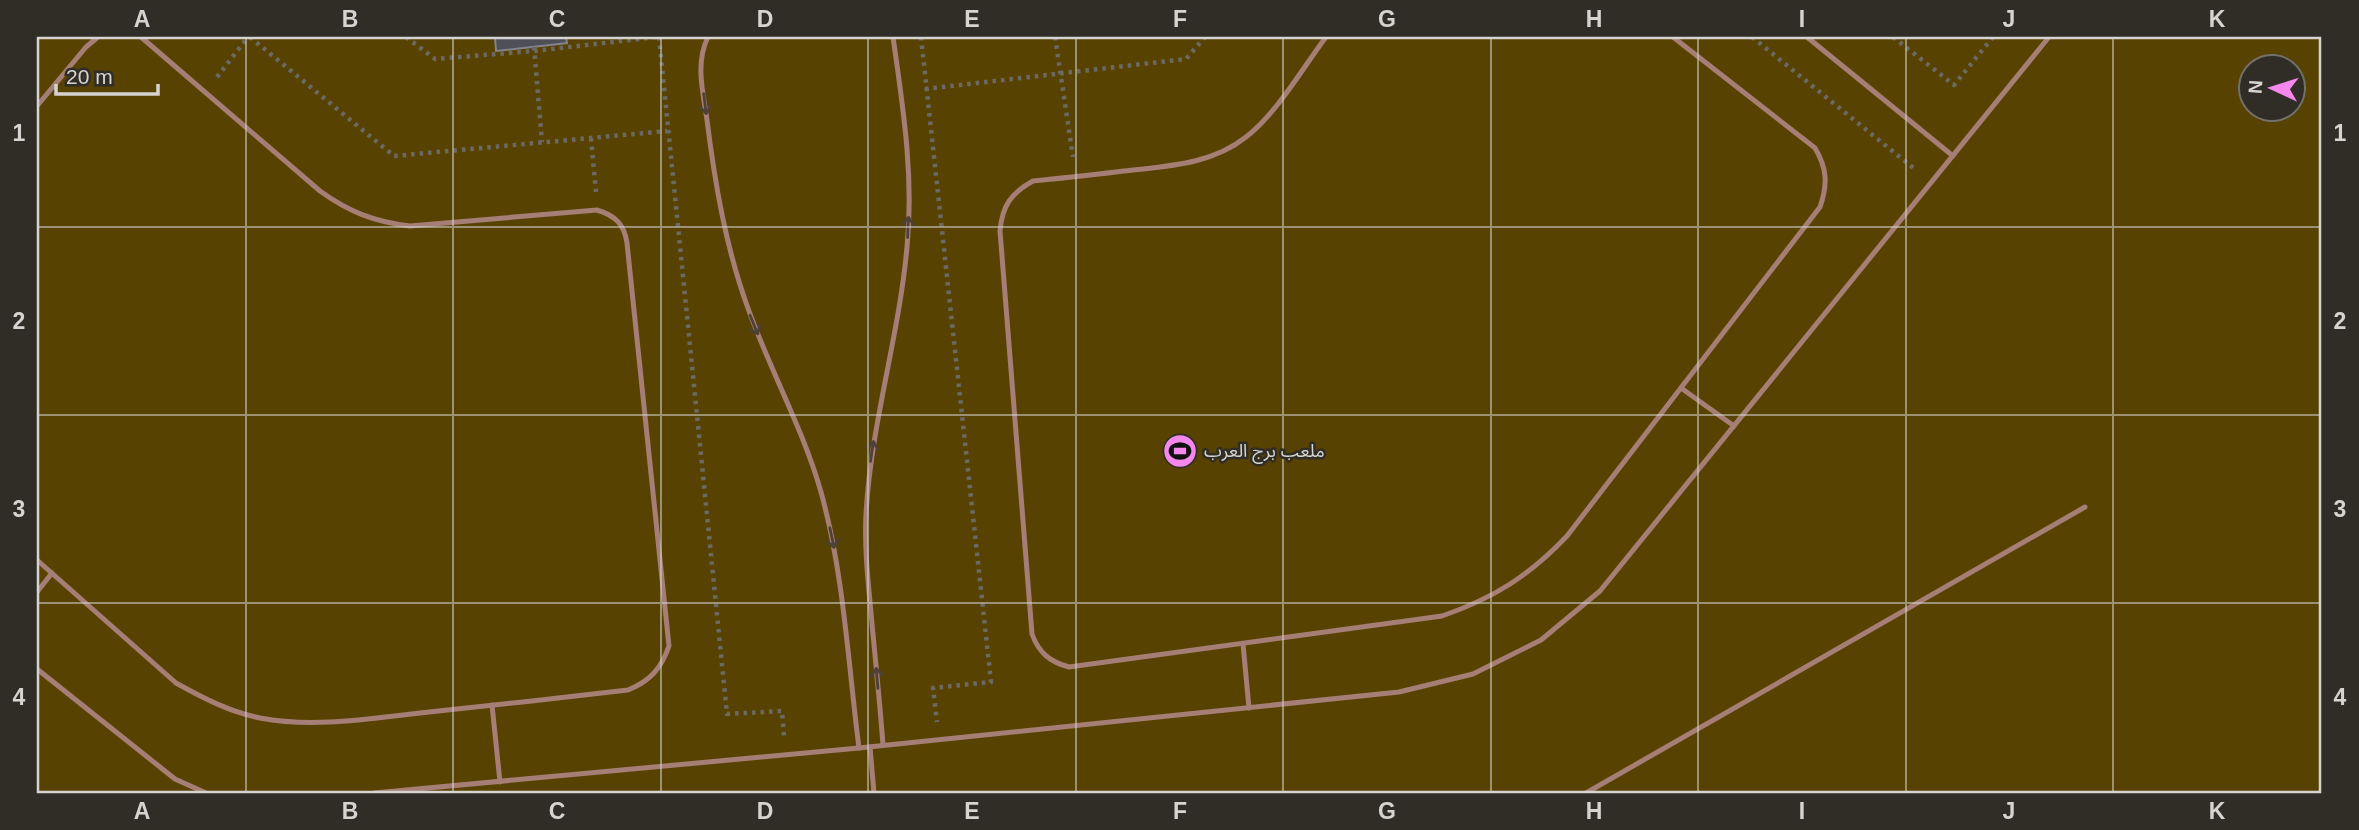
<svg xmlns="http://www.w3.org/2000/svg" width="2359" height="830" font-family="Arial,'Noto Sans Arabic',sans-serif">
<rect width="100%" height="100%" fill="#3a3730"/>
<!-- green -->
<path fill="#584202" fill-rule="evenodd" d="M37,37h2285v756h-2285zM2250,66h42v42h-42z"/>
<!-- building -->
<path fill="#4f5057" stroke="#83838c" stroke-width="2" d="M495,37h71l1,6 -71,8z"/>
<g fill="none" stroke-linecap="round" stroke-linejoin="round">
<!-- path -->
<g stroke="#6c6963" stroke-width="4.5" stroke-dasharray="3.5 5" stroke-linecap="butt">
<path d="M250,37l144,119 273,-25"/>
<path d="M406,37l29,22 99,-8 123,-14"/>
<path d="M659,37l68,677 55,-3 2,25"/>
<path d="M921,37l70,645 -58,6 4,34"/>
<path d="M1055,37l18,120"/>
<path d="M1752,37l165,134"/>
<path d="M1893,37l61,48 39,-48"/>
<path d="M534,47l8,95"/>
<path d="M217,77l31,-40"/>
<path d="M925,89l261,-30 19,-22"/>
<path d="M591,138l5,54"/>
</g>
<!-- service -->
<g stroke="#a57e75" stroke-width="5">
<path d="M708,37c-13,26 -5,55 -1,83 8,64 19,129 42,191 22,61 54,118 72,181 23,83 27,171 38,256"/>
<path d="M1326,37c-24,32 -49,76 -80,100 -35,28 -80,29 -122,34 -31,4 -61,7 -91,10 -22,12 -31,25 -33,50l32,403c7,19 18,28 37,33l373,-51c52,-18 87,-40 125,-80l253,-329c8,-23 7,-39 -5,-59l-142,-111"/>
<path d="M1807,37l146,119"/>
<path d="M37,106l49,-59 12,-10"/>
<path d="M1681,388l53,38"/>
<path d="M37,560l139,123c27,15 54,29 84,35 53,10 107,1 160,-5 69,-7 139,-15 208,-23 22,-9 33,-21 41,-44l-42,-403c-3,-19 -11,-27 -30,-33l-187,16c-35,-4 -61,-14 -90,-35l-179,-154"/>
<path d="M37,592l15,-19"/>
<path d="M1243,644l6,64"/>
<path d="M37,669l138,110 31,14"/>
<path d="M492,705l8,77"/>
<path d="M883,745c-3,-40 -7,-80 -11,-121 -3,-36 -8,-73 -6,-110 5,-91 33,-177 41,-267 7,-71 -4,-140 -14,-210"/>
<path d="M870,747l4,46"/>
<path d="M374,793l485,-45 540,-56 74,-18 68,-34 59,-49 449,-554"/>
<path d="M1586,793l499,-286"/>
</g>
</g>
<!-- one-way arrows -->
<defs><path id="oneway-shaft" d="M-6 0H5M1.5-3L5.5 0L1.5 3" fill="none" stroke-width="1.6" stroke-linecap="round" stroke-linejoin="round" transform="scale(1.75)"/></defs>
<g stroke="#4d413a">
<use href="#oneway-shaft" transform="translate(705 104) rotate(83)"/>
<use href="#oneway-shaft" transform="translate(908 227) rotate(-88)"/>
<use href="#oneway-shaft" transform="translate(754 325) rotate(68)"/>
<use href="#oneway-shaft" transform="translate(872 451) rotate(-82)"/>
<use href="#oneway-shaft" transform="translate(832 538) rotate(78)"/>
<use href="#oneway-shaft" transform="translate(877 678) rotate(-95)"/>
</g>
<!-- grid -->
<path fill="none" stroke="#d6d4d0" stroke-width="2" stroke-opacity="0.55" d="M246,37v756M453,37v756M661,37v756M868,37v756M1076,37v756M1283,37v756M1491,37v756M1698,37v756M1906,37v756M2113,37v756M37,227h2285M37,415h2285M37,603h2285"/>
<!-- icons -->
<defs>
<g id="stadium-disc" transform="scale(1.75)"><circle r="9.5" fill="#f688ed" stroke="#302d26"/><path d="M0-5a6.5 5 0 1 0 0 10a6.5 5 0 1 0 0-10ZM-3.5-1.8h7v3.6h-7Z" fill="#111"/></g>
</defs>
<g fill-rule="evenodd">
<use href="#stadium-disc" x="1180" y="451"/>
</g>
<g text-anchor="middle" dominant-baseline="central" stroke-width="5" stroke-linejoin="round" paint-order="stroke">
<!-- poi labels -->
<g font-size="18" fill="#d6d4d0" stroke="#302d26" text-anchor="start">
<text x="1204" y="451">ملعب برج العرب</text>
</g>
</g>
<!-- border -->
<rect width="2359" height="830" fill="none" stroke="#302d26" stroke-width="77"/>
<!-- north arrow -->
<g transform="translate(2272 88) rotate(274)"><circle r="33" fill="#302d26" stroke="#72706a" stroke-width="2"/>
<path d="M0-5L12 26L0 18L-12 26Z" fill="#f688ed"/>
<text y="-10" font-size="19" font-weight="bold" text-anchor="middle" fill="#d6d4d0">N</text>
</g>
<!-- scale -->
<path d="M56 84v10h102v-10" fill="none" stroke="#d6d4d0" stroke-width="3.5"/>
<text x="66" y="84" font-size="21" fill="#d6d4d0" stroke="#302d26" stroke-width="5" paint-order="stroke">20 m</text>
<rect x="38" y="38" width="2282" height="754" fill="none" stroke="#d6d4d0" stroke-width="2.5"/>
<g font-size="23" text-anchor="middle" font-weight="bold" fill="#d6d4d0">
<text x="142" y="27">A</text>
<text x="350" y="27">B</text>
<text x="557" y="27">C</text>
<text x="765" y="27">D</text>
<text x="972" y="27">E</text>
<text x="1180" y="27">F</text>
<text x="1387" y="27">G</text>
<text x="1594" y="27">H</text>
<text x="1802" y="27">I</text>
<text x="2009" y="27">J</text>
<text x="2217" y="27">K</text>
<text x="19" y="141">1</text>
<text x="2340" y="141">1</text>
<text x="19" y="329">2</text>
<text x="2340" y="329">2</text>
<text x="19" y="517">3</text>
<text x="2340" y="517">3</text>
<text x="19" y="705">4</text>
<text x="2340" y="705">4</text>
<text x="142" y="819">A</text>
<text x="350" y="819">B</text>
<text x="557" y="819">C</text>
<text x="765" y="819">D</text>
<text x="972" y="819">E</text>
<text x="1180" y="819">F</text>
<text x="1387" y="819">G</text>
<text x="1594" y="819">H</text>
<text x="1802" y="819">I</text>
<text x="2009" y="819">J</text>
<text x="2217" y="819">K</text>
</g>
</svg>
